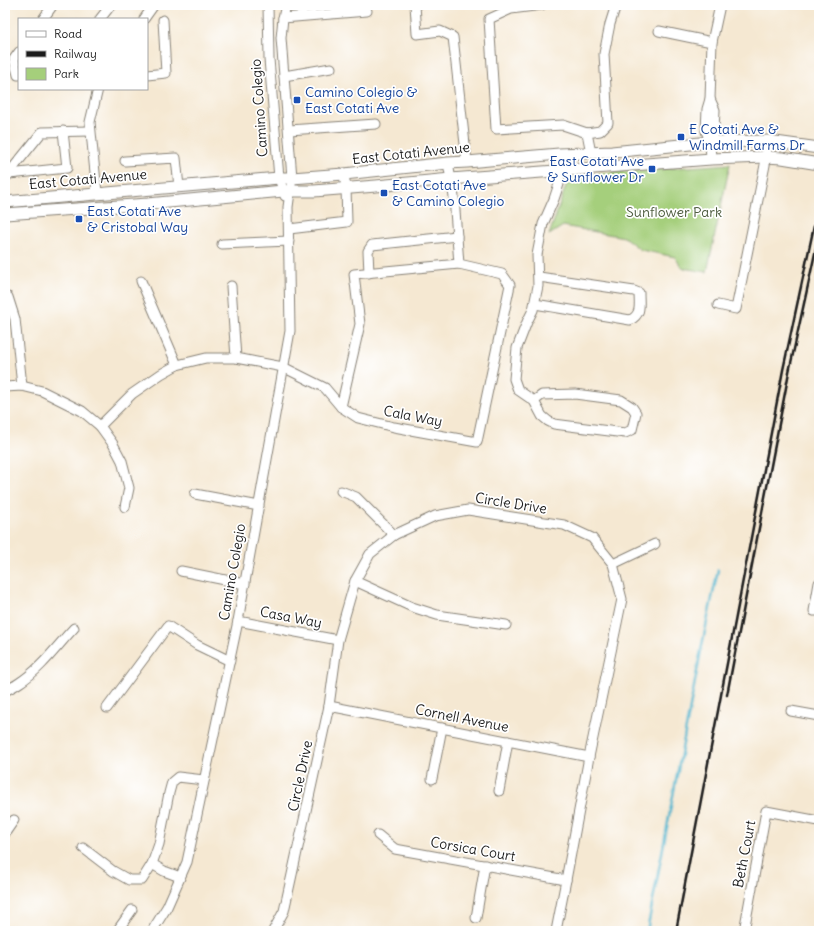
<svg xmlns="http://www.w3.org/2000/svg" width="824" height="936" viewBox="0 0 824 936" font-family="Delius,sans-serif">
  <rect width="100%" height="100%" fill="#fff"/>
  <filter id="ink" filterUnits="userSpaceOnUse"><feTurbulence type="fractalNoise" baseFrequency=".025" numOctaves="2"/><feDisplacementMap in="SourceGraphic" scale="8" xChannelSelector="R" yChannelSelector="G"/><feConvolveMatrix kernelMatrix="1 2 1 2 8 2 1 2 1" color-interpolation-filters="sRGB"/></filter>
  <filter id="wash" filterUnits="userSpaceOnUse"><feTurbulence type="fractalNoise" baseFrequency=".012" numOctaves="4" result="noise"/><feDisplacementMap in="SourceGraphic" scale="16" xChannelSelector="R" yChannelSelector="G"/><feGaussianBlur stdDeviation="0.9" result="paint"/><feColorMatrix in="noise" values="0 0 0 0 0 0 0 0 0 0 0 0 0 0 0 0 0 1.4 0 .05"/><feComposite in="paint" operator="in"/></filter>
  <g filter="url(#wash)">
    <rect width="100%" height="100%" fill="#f5e8d2"/>
    <!-- green -->
    <polygon fill="#a5cf7b" stroke="#60764c" points="730,164 707,272 682,268 675,257 641,250 624,237 563,226 549,235 568,180 574,175"/>
    <g fill="none" stroke-linecap="round" stroke-linejoin="round">
      <!-- stream -->
      <polyline stroke="#4db3cc" stroke-width="2.5" points="647,931 702,645 718,570"/>
    </g>
  </g>
  <g filter="url(#ink)">
    <g fill="none" stroke-linecap="round" stroke-linejoin="round">
      <!-- minor casing -->
      <g stroke="#888277" stroke-width="11">
        <g id="minor">
          <polyline points="268,5 269,59 279,178 285,196"/>
          <polyline points="415,5 417,34 440,31 453,37 467,162"/>
          <polyline points="542,5 511,9 489,19 496,129 563,125 587,133 591,153"/>
          <polyline points="283,18 367,11"/>
          <polyline points="43,19 53,5"/>
          <polyline points="100,19 111,5"/>
          <polyline points="144,19 154,5"/>
          <polyline points="659,31 712,42"/>
          <polyline points="19,52 14,59 18,75 19,75"/>
          <polyline points="147,75 166,73 163,20"/>
          <polyline points="284,76 331,68"/>
          <polyline points="710,99 715,110 714,130 710,142 711,159"/>
          <polyline points="289,130 376,124"/>
          <polyline points="587,133 600,131 608,123 604,54 610,24 615,8 611,5"/>
          <polyline points="710,142 706,131 707,109 710,99 712,42 720,5"/>
          <polyline points="125,161 176,158 179,187"/>
          <polyline points="9,174 67,168 63,131"/>
          <polyline points="5,178 42,132 90,131"/>
          <polyline points="97,193 90,122 98,89"/>
          <polyline points="289,229 347,222 346,188 344,174"/>
          <polyline points="222,244 289,241"/>
          <polyline points="369,273 368,251 372,245 457,236"/>
          <polyline points="141,281 177,365"/>
          <polyline points="231,286 236,358"/>
          <polyline points="8,297 15,319 22,386"/>
          <path d="M535 304 630 320C642 314 639 305 639 293L634 291 539 277"/>
          <polyline points="718,305 736,309 765,165 768,141"/>
          <polyline points="5,387 22,386 42,391 82,411 100,426 113,444 122,461 129,488 125,507"/>
          <polyline points="534,401 542,395 575,394 621,400 632,407 636,413 632,430 625,433 554,424 548,421 542,416 534,401 518,390 514,379 517,348 527,322 533,310 538,286 537,255 543,224 554,199 559,184 560,170 559,154"/>
          <polyline points="341,407 360,324 354,274 459,264"/>
          <polyline points="100,426 132,394 161,374 177,365 206,358 236,358 283,367 325,388 341,407 358,418 394,427 477,442 510,285 502,274 459,264 454,197 448,163"/>
          <polyline points="341,491 356,497 394,535"/>
          <polyline points="195,494 259,506"/>
          <polyline points="613,564 655,544"/>
          <polyline points="181,571 245,584"/>
          <polyline points="355,581 412,607 437,615 506,625"/>
          <polyline points="819,583 814,611 819,611"/>
          <polyline points="238,621 338,640"/>
          <path d="M5 691C10 688 15 686 19 683 41 669 57 646 74 628"/>
          <polyline points="329,706 589,757"/>
          <polyline points="107,708 168,626 197,645 230,661"/>
          <polyline points="791,711 819,716"/>
          <polyline points="432,779 442,728"/>
          <polyline points="499,791 508,741"/>
          <polyline points="5,833 14,820"/>
          <polyline points="378,835 395,849 566,880"/>
          <polyline points="83,848 113,871 129,880 142,880 152,864 159,844 169,793 172,782 178,777 204,780"/>
          <polyline points="152,864 164,871 180,877"/>
          <polyline points="476,918 485,865"/>
          <polyline points="117,931 132,910"/>
          <polyline points="152,931 167,907 187,862 238,621 290,331 288,207 292,178 281,38 283,18 286,5"/>
          <polyline points="273,931 284,911 329,706 338,640 355,581 370,554 394,535 435,516 468,510 564,525 592,538 613,564 622,599 589,757 566,880 556,931"/>
          <polyline points="744,931 766,811 819,821"/>
        </g>
      </g>
      <!-- major casing -->
      <g stroke="#888277" stroke-width="13">
        <g id="major">
          <polyline points="5,202 279,178 292,178 344,174 448,163 467,162 559,154 612,152 710,142 768,141 819,148"/>
          <polyline points="5,214 148,204 283,191 314,191 376,186 451,179 711,159 766,157 782,158 819,164"/>
        </g>
      </g>
      <!-- minor -->
      <use href="#minor" stroke="#fff" stroke-width="9"/>
      <!-- major -->
      <use href="#major" stroke="#fff" stroke-width="11"/>
      <!-- rail -->
      <g stroke="#1c1c1c" stroke-width="2.5">
        <polyline points="727,695 789,372 819,235"/>
        <polyline points="676,931 783,370 819,203"/>
      </g>
    </g>
  </g>
  <!-- markers -->
  <g fill="#1a4fb4" stroke="#fff" stroke-width="1.5">
    <rect x="293" y="96" width="8" height="8" rx="2"/>
    <rect x="677" y="133" width="8" height="8" rx="2"/>
    <rect x="648" y="165" width="8" height="8" rx="2"/>
    <rect x="380" y="189" width="8" height="8" rx="2"/>
    <rect x="75" y="215" width="8" height="8" rx="2"/>
  </g>
  <g text-anchor="middle" dominant-baseline="central" stroke-width="3.5" stroke-linejoin="round" paint-order="stroke">
    <!-- transit labels -->
    <g font-size="14" fill="#164399" stroke="#fff" text-anchor="start">
      <text x="305" y="92">Camino Colegio &amp;<tspan x="305" dy="16">East Cotati Ave</tspan></text>
      <text x="689" y="129">E Cotati Ave &amp;<tspan x="689" dy="16">Windmill Farms Dr</tspan></text>
      <text x="644" y="161" text-anchor="end">East Cotati Ave<tspan x="644" dy="16">&amp; Sunflower Dr</tspan></text>
      <text x="392" y="185">East Cotati Ave<tspan x="392" dy="16">&amp; Camino Colegio</tspan></text>
      <text x="87" y="211">East Cotati Ave<tspan x="87" dy="16">&amp; Cristobal Way</tspan></text>
    </g>
    <!-- street labels -->
    <g font-size="14" fill="#1c1c1c" stroke="#fff">
      <text transform="translate(259 108) rotate(-94)">Camino Colegio</text>
      <text transform="translate(411 153) rotate(-6)">East Cotati Avenue</text>
      <text transform="translate(88 179) rotate(-5)">East Cotati Avenue</text>
      <text transform="translate(413 416) rotate(11)">Cala Way</text>
      <text transform="translate(511 503) rotate(9)">Circle Drive</text>
      <text transform="translate(232 572) rotate(-80)">Camino Colegio</text>
      <text transform="translate(291 617) rotate(11)">Casa Way</text>
      <text transform="translate(462 718) rotate(11)">Cornell Avenue</text>
      <text transform="translate(300 776) rotate(-78)">Circle Drive</text>
      <text transform="translate(473 849) rotate(10)">Corsica Court</text>
      <text transform="translate(744 854) rotate(-79)">Beth Court</text>
    </g>
    <!-- park labels -->
    <g font-size="14" fill="#4c5b3d" stroke="#fff">
      <text x="674" y="212">Sunflower Park</text>
    </g>
  </g>
  <!-- margin -->
  <rect width="824" height="936" fill="none" stroke="#fff" stroke-width="20"/>
  <!-- legend -->
  <rect x="18" y="18" width="130" height="72" fill="#ffffff" stroke="#a4a4a4"/>
  <rect x="26" y="31" width="20" height="6" fill="#ffffff" stroke="#a4a4a4"/>
  <text x="54" y="38" font-size="12" fill="#1c1c1c">Road</text>
  <rect x="26" y="51" width="20" height="6" fill="#1c1c1c" stroke="#a4a4a4"/>
  <text x="54" y="58" font-size="12" fill="#1c1c1c">Railway</text>
  <rect x="26" y="68" width="20" height="12" fill="#a5cf7b" stroke="#a4a4a4"/>
  <text x="54" y="78" font-size="12" fill="#1c1c1c">Park</text>
</svg>
